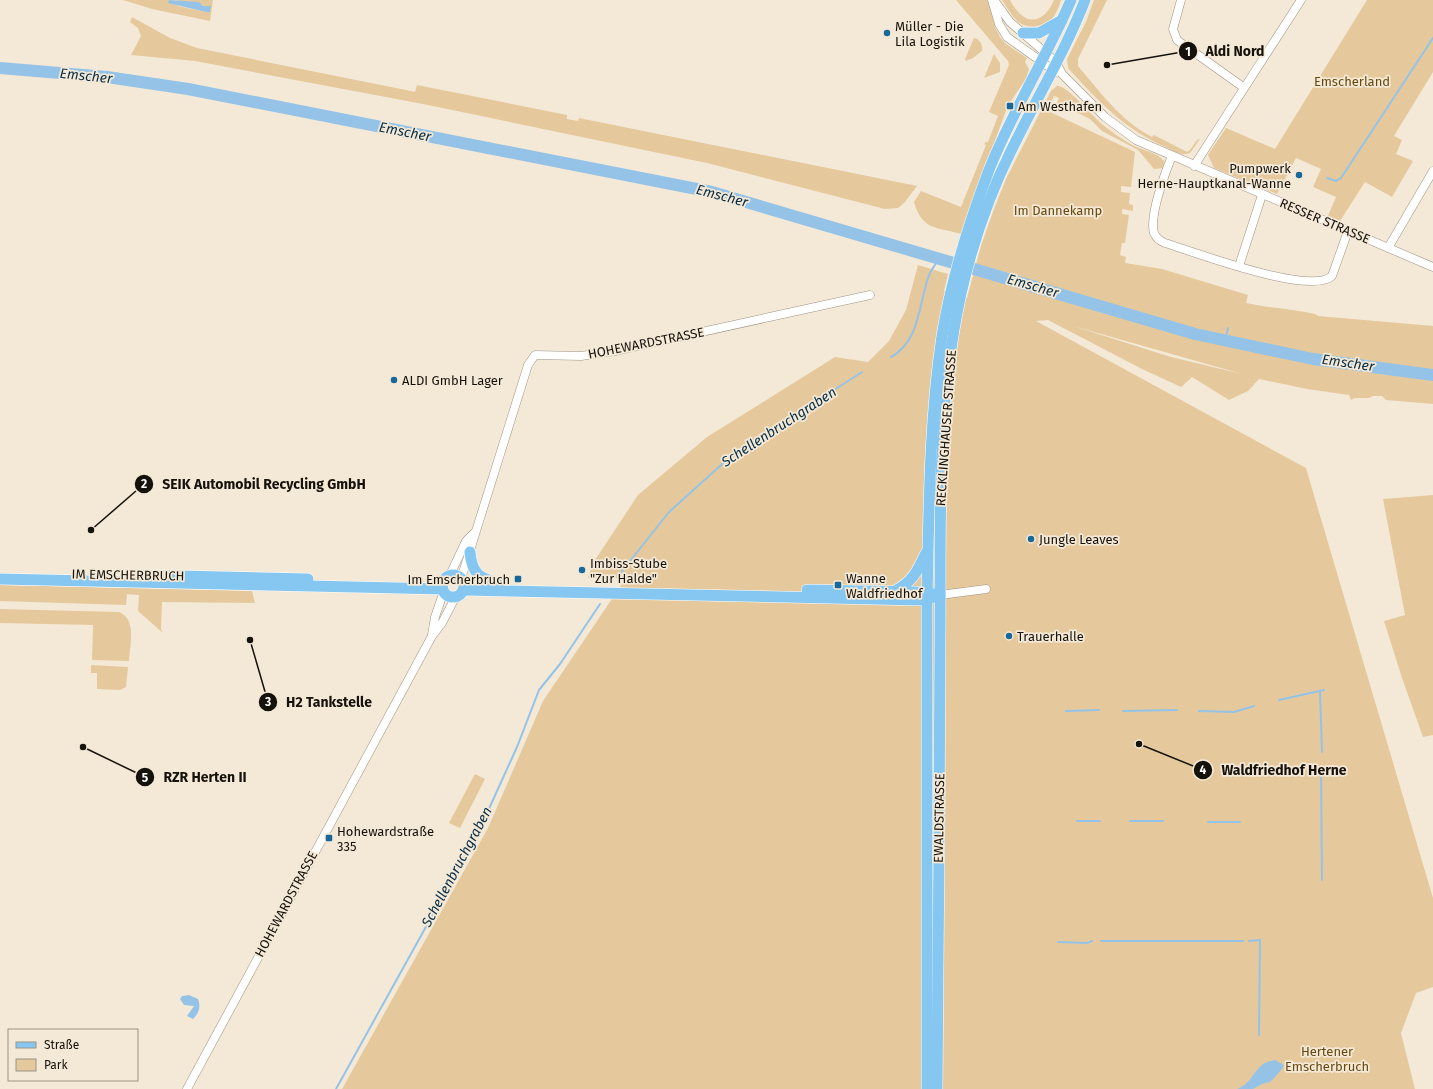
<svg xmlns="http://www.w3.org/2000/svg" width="1433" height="1089" viewBox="0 0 1433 1089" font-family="'Fira Sans',sans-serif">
  <rect width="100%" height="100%" fill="#f4e9d7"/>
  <!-- green -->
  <g fill="#e5c99c" fill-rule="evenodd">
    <polygon points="123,0 169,0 178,6 206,12 202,5 174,0 213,0 210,21 152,9"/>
    <path d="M956 0H988L995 27 1000 37 1006 44 1027 58 1025 62 1029 69 1026 79 1008 105 961 234C936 227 922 230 914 202L921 191 961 207 986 145 984 144 986 142H988L998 116 989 112 1009 65 1008 61Z"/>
    <path d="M1002 0H1010C1023 25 1042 27 1054 0H1061C1059 6 1056 15 1051 20 1042 28 1026 29 1017 21 1011 15 1007 7 1002 0Z"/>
    <path d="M1094 0H1107L1078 59V66C1100 92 1121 121 1152 137L1154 135 1187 152 1190 150 1197 140 1200 139 1190 153C1182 156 1175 152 1168 148 1125 130 1099 102 1068 68L1067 59 1086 22Z"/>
    <polygon points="1367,0 1433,0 1433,72 1394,136 1402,140 1396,154 1413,161 1392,197 1365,182 1340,221 1328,216 1336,197 1313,187 1321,169 1296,158 1277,194 1214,168 1208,155 1226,128 1275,149"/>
    <polygon points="132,17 170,38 197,48 406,90 415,92 417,85 567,115 567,119 578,121 579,118 917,186 905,202 898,208 885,209 707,163 423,104 195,61 131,55 141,36 138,28 130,22"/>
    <path d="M974 38C980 39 983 45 982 51L973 58 966 61 965 59Z"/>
    <polygon points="994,54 1000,63 1000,72 984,78"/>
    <path d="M1057 86C1067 85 1093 117 1103 125 1113 133 1123 140 1134 146 1143 150 1158 153 1164 161L1163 168 1154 169 1138 150 1102 131 1090 119 1057 103 1059 98 1054 96 1048 111 1135 152 1131 187 1121 186V192L1130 193 1129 204 1133 205V211L1122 209V214L1129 215 1125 243H1122L1120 255 1126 257 1125 263 1162 269 1248 295 1246 303C1269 308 1292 309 1315 314L1318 316 1433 326V404L1386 400 1382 396H1373L1369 398H1355L1351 400 1349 395 1307 389 1259 379 1248 391 1229 400 1192 377 1181 387 1142 369 1048 320 1036 321 1306 468 1433 898V987L1416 993 1401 1033 1415 1089H342L488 828 543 701 626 578H588L593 563 638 495 707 437 835 357 868 362 889 341 906 310 918 265 948 274 944 291 967 298 981 246 994 209 1006 179 1051 91ZM1073 326 1242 374 1171 357Z"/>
    <polygon points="1433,495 1433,735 1423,737 1402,678 1384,621 1405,615 1383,499"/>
    <polygon points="0,585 252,591 255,603 162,602 161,629 163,633 138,611 139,595 127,594 126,605 0,601"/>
    <path d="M0 609 119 612C137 619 130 645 129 661L92 660 93 625 0 623Z"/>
    <polygon points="91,665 128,667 126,687 120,690 97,689 97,673 91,673"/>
    <polygon points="475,774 485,779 460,828 449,823"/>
  </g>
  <!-- water -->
  <g fill="#94c3e7">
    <polygon points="169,0 199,2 203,6 211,6 210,12 206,12 168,3"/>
    <path d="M189 995 198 999C201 1007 199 1013 193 1019L187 1016 194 1006 184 1005 180 999 182 996Z"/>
    <path d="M1275 1060 1284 1065C1283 1069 1273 1079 1270 1082L1262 1084 1253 1089H1237C1251 1084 1252 1073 1263 1064 1266 1062 1272 1061 1275 1060Z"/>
  </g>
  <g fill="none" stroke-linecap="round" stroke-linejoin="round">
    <!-- stream -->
    <g stroke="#94c3e7" stroke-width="2">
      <polyline points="1327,178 1336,181 1341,178 1433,38"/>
      <polyline points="1225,341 1228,328"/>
      <path d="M891 357C919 342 919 305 928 278 930 271 935 265 939 259"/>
      <polyline points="619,575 669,512 730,457 862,372"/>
      <polyline points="1320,691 1322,752"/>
      <polyline points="1279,700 1324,690"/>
      <polyline points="1066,711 1099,710"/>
      <polyline points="1123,711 1177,710"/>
      <polyline points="1199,711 1234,712 1254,706"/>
      <polyline points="1321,771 1322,880"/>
      <polyline points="1077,821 1100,821"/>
      <polyline points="1130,821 1163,821"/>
      <polyline points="1208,822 1240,822"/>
      <polyline points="1101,941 1243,941"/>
      <polyline points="1249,941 1260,940 1259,1035"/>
      <polyline points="1058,942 1087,943 1092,941"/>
      <polyline points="336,1089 478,833 517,747 539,690 560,664 600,604"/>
    </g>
    <!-- river -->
    <polyline stroke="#94c3e7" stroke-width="12" points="0,68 107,77 188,89 712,192 1195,334 1313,359 1433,375"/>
    <!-- minor casing -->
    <g stroke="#9e9382" stroke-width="9">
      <g id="minor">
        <polyline points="992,0 999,24 1007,37 1056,72"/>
        <polyline points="994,0 1010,22 1056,62 1062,74 1105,117 1136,140 1433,267"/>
        <polyline points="1181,0 1173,29 1177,40 1243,87"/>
        <path d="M1172 156C1165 173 1149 216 1154 233 1156 238 1160 241 1165 243 1194 252 1311 296 1332 276L1348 231"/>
        <polyline points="1194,166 1301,0"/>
        <polyline points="1388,248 1433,171"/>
        <polyline points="1239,266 1262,195"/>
        <polyline points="450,575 466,541 474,533"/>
        <polyline points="461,579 528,365 535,355 581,356 615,351 870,295"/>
        <polyline points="940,595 986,589"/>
        <polyline points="432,635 435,617 444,591"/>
        <polyline points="187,1089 432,636 442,623 456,596"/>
      </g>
    </g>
    <!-- major casing -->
    <g stroke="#fff" stroke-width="12">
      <g id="major">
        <polyline points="1023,33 1039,33 1062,20"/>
        <path d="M470 552C472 575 480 578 500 584"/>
        <polyline points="135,575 308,579"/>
        <circle cx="453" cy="586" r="11"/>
        <polyline points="0,579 443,589"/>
        <polyline points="463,590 918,600 934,597"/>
        <polyline points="807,590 917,592 934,594"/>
        <path d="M895 591C913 581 917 572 926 553"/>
        <path d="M927 1089V600C929 512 929 423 942 336 951 280 969 223 989 170 1012 112 1046 58 1071 0"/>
        <path d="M937 1089C939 939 939 790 940 640 941 520 935 395 965 277 976 234 991 191 1011 151 1035 101 1065 52 1085 0"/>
      </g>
    </g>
    <!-- minor -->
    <use href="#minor" stroke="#fff" stroke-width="8"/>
    <!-- major -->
    <use href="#major" stroke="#86c7f2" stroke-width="11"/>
  </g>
  <!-- markers -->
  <g fill="#18699a" stroke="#f4e9d7" stroke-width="1.5">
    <circle cx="887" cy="33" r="4"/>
    <rect x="1006" y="102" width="8" height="8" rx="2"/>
    <circle cx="1299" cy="175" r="4"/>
    <circle cx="394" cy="380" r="4"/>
    <circle cx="1031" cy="539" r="4"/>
    <circle cx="582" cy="570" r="4"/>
    <rect x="514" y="575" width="8" height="8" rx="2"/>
    <rect x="834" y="581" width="8" height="8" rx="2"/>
    <circle cx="1009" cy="636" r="4"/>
    <rect x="325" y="834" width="8" height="8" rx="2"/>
  </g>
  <g text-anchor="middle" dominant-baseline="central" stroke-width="3.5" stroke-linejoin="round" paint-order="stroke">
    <!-- poi labels -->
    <g font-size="13" fill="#15110b" stroke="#f4e9d7" text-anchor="start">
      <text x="895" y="26">Müller - Die<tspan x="895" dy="15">Lila Logistik</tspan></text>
      <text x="1018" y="106">Am Westhafen</text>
      <text x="1291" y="168" text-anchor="end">Pumpwerk<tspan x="1291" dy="15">Herne-Hauptkanal-Wanne</tspan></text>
      <text x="402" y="380">ALDI GmbH Lager</text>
      <text x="1039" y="539">Jungle Leaves</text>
      <text x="590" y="563">Imbiss-Stube<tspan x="590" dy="15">"Zur Halde"</tspan></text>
      <text x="846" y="578">Wanne<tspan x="846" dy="15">Waldfriedhof</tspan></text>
      <text x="510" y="579" text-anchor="end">Im Emscherbruch</text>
      <text x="1017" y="636">Trauerhalle</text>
      <text x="337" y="831">Hohewardstraße<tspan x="337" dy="15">335</tspan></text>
    </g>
    <!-- park labels -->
    <g font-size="13" fill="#66490f" stroke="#f4e9d7">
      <text x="1352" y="81">Emscherland</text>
      <text x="1058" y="210">Im Dannekamp</text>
      <text x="1327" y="1051">Hertener<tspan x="1327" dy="15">Emscherbruch</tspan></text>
    </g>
    <!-- street labels -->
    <g font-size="13" fill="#15110b" stroke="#f4e9d7">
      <text transform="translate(1325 221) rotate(23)">RESSER STRASSE</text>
      <text transform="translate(646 343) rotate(-11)">HOHEWARDSTRASSE</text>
      <text transform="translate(946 428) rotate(-86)">RECKLINGHAUSER STRASSE</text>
      <text transform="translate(128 575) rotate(1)">IM EMSCHERBRUCH</text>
      <text transform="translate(939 818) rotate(-89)">EWALDSTRASSE</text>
      <text transform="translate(286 904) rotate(-62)">HOHEWARDSTRASSE</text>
    </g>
    <!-- water labels -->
    <g font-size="14" font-style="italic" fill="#082e46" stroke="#f4e9d7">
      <text transform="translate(86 76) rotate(6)">Emscher</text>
      <text transform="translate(405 132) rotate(11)">Emscher</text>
      <text transform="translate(722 196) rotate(15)">Emscher</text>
      <text transform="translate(1033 286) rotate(16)">Emscher</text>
      <text transform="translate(1348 363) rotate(8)">Emscher</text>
      <text transform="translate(779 427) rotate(-33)">Schellenbruchgraben</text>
      <text transform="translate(457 867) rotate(-62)">Schellenbruchgraben</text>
    </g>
  </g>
  <!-- callouts -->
  <path fill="none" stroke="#15110b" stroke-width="1.5" d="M1107 65L1188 51M91 530L144 484M250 640L268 702M1139 744L1203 770M83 747L145 777"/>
  <g fill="#15110b" stroke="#f4e9d7" stroke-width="1.5">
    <circle cx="1107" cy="65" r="4"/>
    <circle cx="91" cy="530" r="4"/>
    <circle cx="250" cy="640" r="4"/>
    <circle cx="1139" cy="744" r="4"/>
    <circle cx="83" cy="747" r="4"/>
    <circle cx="1188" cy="51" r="10"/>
    <circle cx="144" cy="484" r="10"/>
    <circle cx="268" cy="702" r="10"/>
    <circle cx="1203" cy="770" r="10"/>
    <circle cx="145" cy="777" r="10"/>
  </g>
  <g font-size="12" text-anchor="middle" font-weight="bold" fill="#fff">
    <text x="1188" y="56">1</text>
    <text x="144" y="488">2</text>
    <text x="268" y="706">3</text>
    <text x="1203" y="774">4</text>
    <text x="145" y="782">5</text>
  </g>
  <g font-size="14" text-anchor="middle" font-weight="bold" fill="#15110b" stroke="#f4e9d7" stroke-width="3.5" stroke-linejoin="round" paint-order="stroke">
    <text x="1235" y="56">Aldi Nord</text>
    <text x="264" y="489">SEIK Automobil Recycling GmbH</text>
    <text x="329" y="707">H2 Tankstelle</text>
    <text x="1284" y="775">Waldfriedhof Herne</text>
    <text x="205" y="782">RZR Herten II</text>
  </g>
  <!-- legend -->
  <rect x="8" y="1029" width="130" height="52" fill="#f4e9d7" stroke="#9b9385"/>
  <rect x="16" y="1042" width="20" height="6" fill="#86c7f2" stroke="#9b9385"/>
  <text x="44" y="1049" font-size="12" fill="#15110b">Straße</text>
  <rect x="16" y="1059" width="20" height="12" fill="#e5c99c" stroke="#9b9385"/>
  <text x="44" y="1069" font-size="12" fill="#15110b">Park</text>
</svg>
